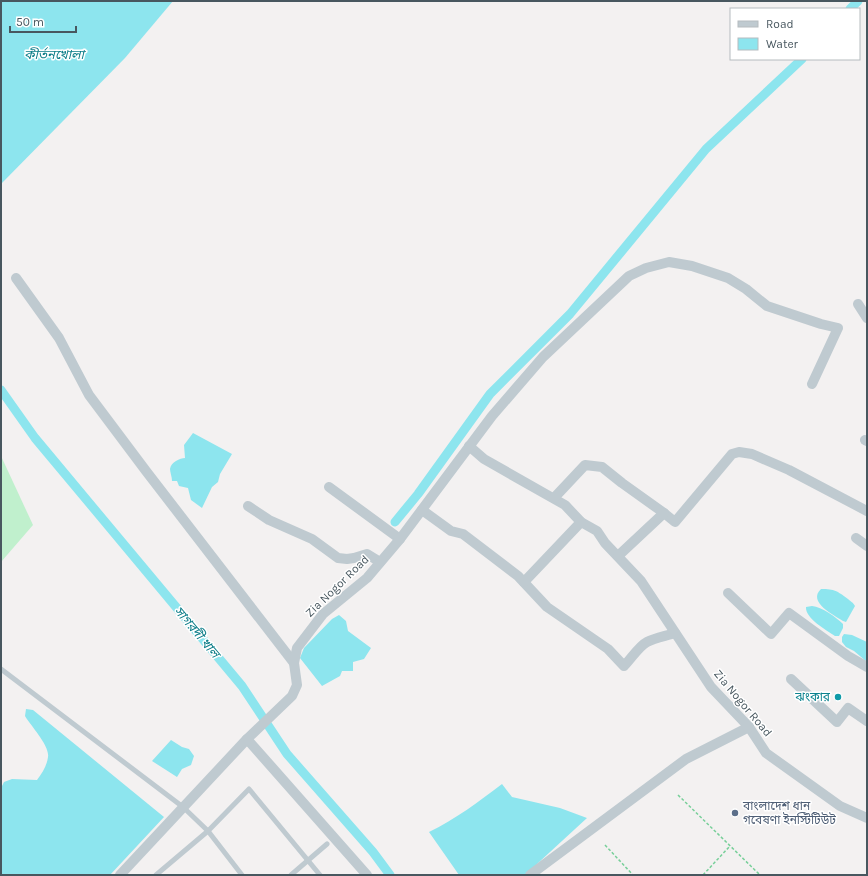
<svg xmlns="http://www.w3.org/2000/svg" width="868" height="876" viewBox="0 0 868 876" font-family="Karla,'Noto Sans Bengali',sans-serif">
  <rect width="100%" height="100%" fill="#f3f1f1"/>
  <!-- green -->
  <polygon fill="#c0f0cd" points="1,456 33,525 1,562"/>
  <!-- water -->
  <g fill="#8de5ee">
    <polygon points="1,1 173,1 125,58 1,184"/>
    <path d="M193 433 232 454 220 474 218 482 212 487 202 508 191 500 188 488 179 486 177 481H172C172 477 170 472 170 469 171 462 180 458 185 458L184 445Z"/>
    <path d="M821 589C835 589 837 591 848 599 851 602 853 602 855 606L846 622 843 621C834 615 807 602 821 589Z"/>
    <path d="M812 606C822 607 836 617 843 624V628L839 636H835C826 630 805 618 806 607Z"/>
    <polygon points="339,615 346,621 348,631 371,648 364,659 353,662 353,671 342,671 340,676 322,686 300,658 304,648 332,619"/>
    <polygon points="844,634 852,635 867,642 867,662 854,651 846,647 842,642 842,637"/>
    <path d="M26 709 33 710 164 817 110 875H1V788L4 782 12 779 37 780C42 773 47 766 48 757 50 746 31 726 25 716Z"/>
    <polygon points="171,740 182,747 189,749 194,756 191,765 182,769 177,777 152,761"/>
    <path d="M502 784 512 797 560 808 587 818 525 875H459L429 832C456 819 478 802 502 784Z"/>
  </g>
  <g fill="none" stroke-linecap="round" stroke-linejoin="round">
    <!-- canal -->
    <g stroke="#8de5ee" stroke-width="9">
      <polyline points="850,9 858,1"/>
      <polyline points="1,390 35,438 242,686 287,754 373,852 390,875"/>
      <polyline points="395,522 418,494 490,394 570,314 706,149 802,59"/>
    </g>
    <!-- path -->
    <g stroke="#77cf99" stroke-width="1.5" stroke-dasharray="3 2" stroke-linecap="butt">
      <polyline points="678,795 760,875"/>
      <polyline points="605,845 633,875"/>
      <polyline points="703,875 730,846"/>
    </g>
    <!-- service -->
    <g stroke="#bfcad0" stroke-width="5">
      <polyline points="1,669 183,807 208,831 242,875"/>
      <polyline points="156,875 208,831 249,789 320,875"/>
      <polyline points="291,875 327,844"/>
    </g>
    <!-- minor -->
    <g stroke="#bfcad0" stroke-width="10">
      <polyline points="16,278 59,338 89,395 146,471 294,663"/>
      <polyline points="858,304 867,318"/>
      <polyline points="865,440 867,441"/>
      <polyline points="469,446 484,459 565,505 581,522 597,531 605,543 641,581 711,687 749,727 766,753 840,806 867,818"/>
      <polyline points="329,487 400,539"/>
      <polyline points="554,498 585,465 602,467 622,483 664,513 675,522 732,454 739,452 752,454 789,470 867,511"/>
      <polyline points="248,506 269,520 312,539 338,558 347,559 354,558 367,554 380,562"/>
      <path d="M422 510 451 531 463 534 518 576 547 607 608 649 624 666C631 659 639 646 647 642 655 638 666 636 675 633"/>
      <polyline points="856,538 867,546"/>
      <polyline points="618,556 664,513"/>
      <polyline points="524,582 581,522"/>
      <polyline points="728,593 771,634 789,613 848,656 867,667"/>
      <polyline points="791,679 837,722 848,708 867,721"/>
      <polyline points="247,739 367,875"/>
      <polyline points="120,875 247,739 292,696 297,685 294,663 297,648 323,614 367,578 400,539 492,416 543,357 629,276 646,268 669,262 692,266 728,278 746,289 767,306 821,324 838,328 812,384"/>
      <polyline points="530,875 686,759 749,727"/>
    </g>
  </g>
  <!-- markers -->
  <circle fill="#0f9aa8" stroke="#fff" stroke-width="1.5" cx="838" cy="697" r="4"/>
  <circle fill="#5c6f8a" stroke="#fff" stroke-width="1.5" cx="735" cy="813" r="4"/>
  <g text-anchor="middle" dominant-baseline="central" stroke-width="3" stroke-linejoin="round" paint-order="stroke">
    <!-- street labels -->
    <g font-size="12" fill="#48575f" stroke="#fff">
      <text transform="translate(337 586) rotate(-44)">Zia Nogor Road</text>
      <text transform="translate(743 703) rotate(50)">Zia Nogor Road</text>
    </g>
    <!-- culture labels -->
    <g font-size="12" fill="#0d838f" stroke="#fff" text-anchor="end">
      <text x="830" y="697">ঝংকার</text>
    </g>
    <!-- service labels -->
    <g font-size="12" fill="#4e5e75" stroke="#fff" text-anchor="start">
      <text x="743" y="806">বাংলাদেশ ধান<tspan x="743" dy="14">গবেষণা ইনস্টিটিউট</tspan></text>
    </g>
    <!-- water labels -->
    <g font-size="13" font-style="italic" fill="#0c7d88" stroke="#fff">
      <text x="54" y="54">কীর্তনখোলা</text>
      <text transform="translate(197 632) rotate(50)">সাগরদী খাল</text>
    </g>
  </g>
  <!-- border -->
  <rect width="868" height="876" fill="none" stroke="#48575f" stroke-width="4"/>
  <!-- legend -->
  <rect x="730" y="8" width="130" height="52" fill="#ffffff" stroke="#b6bcbf"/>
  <rect x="738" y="21" width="20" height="6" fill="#bfcad0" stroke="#b6bcbf"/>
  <text x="766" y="28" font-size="12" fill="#48575f">Road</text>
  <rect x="738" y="38" width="20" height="12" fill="#8de5ee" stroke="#b6bcbf"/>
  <text x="766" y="48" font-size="12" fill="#48575f">Water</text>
  <!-- scale -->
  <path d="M10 26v6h66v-6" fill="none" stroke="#48575f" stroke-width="2"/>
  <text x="16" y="26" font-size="12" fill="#48575f" stroke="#ffffff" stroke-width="3" paint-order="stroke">50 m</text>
</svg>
